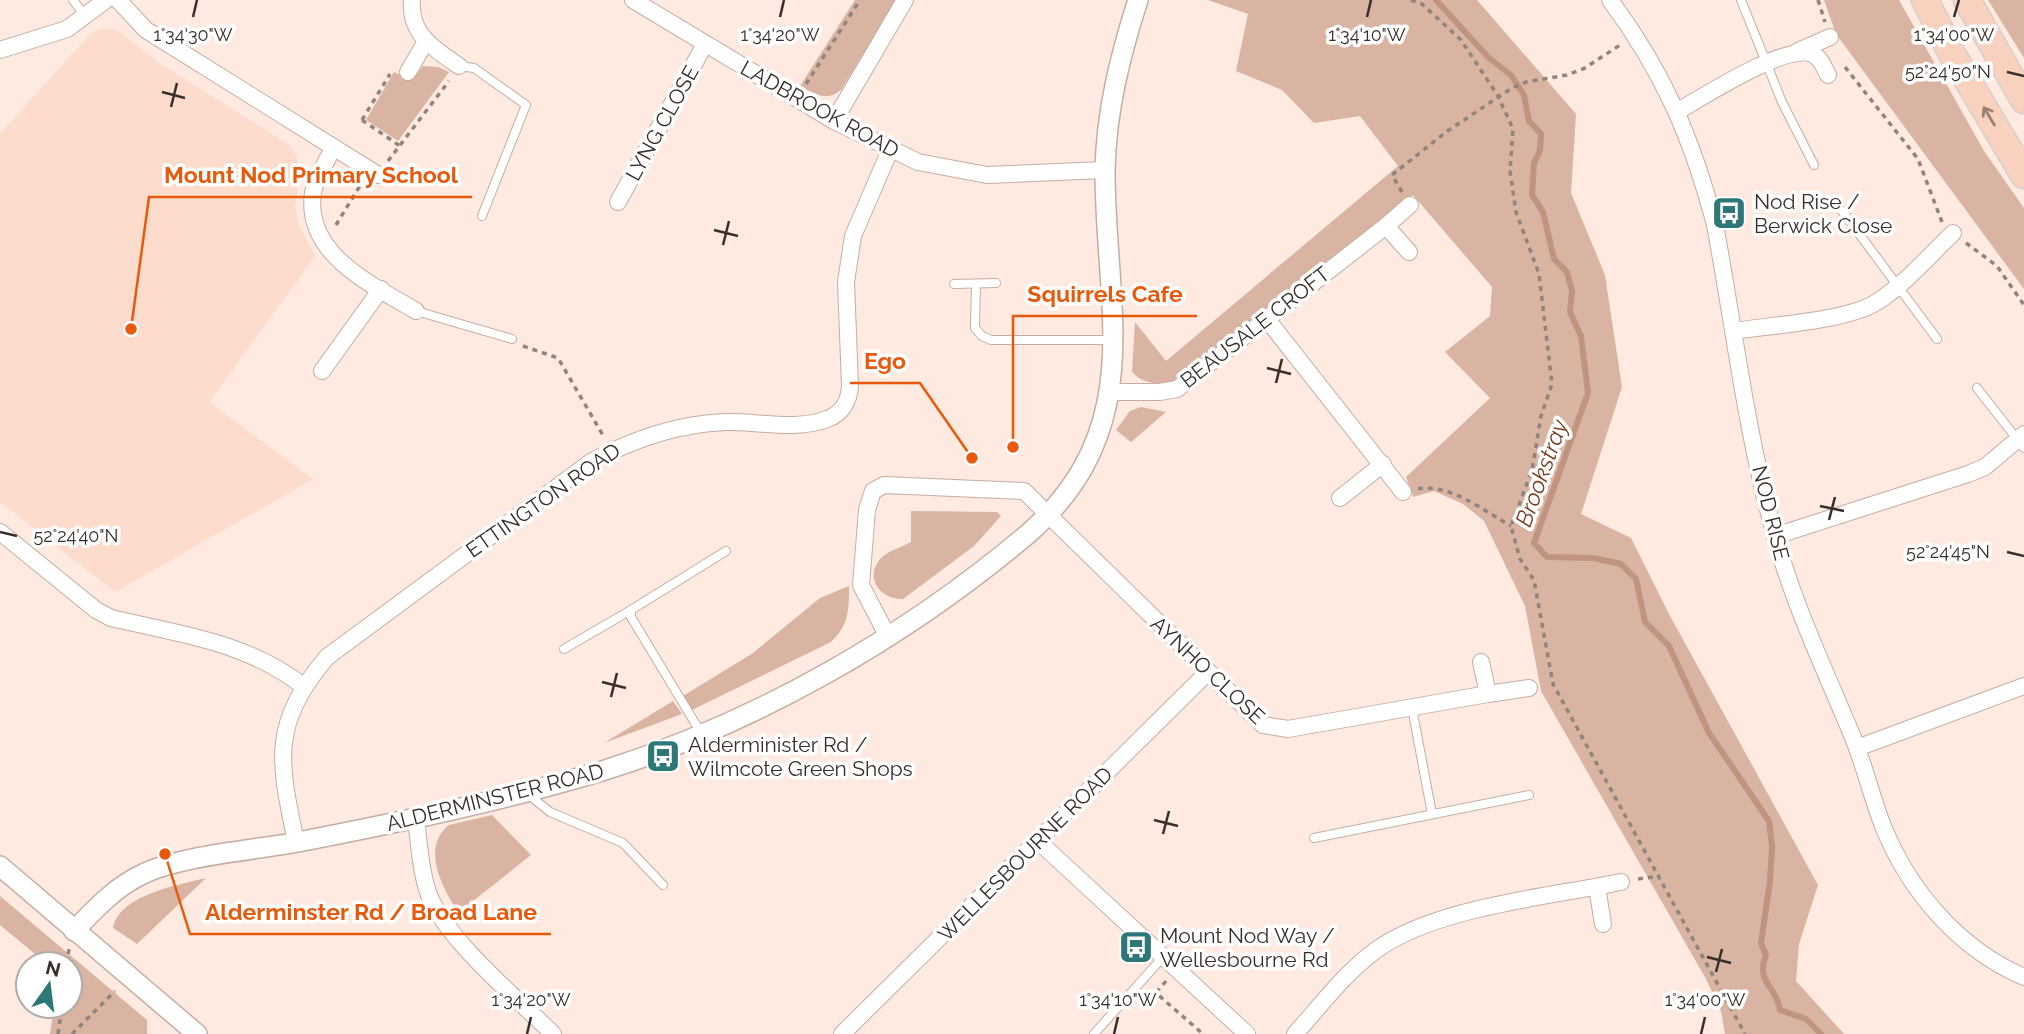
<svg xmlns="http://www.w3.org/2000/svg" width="2024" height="1034" viewBox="0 0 2024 1034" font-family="Raleway,sans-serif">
  <rect width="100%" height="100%" fill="#feeae1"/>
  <!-- built -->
  <polygon fill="#fddccd" points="103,28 117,30 156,61 290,145 297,158 299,177 295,208 299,225 315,256 209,402 313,479 115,592 0,502 0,134 91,33"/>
  <!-- green -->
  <g fill="#d9b4a3">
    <path d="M855 0H897L841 90C826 102 816 94 800 86Z"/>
    <path d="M1208 0H1477L1576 114 1571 193 1605 275 1622 387 1581 514 1631 538 1669 614 1818 885 1799 944 1796 981 1844 1034H1725L1721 1011 1706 979 1541 691 1525 606 1484 521 1463 504 1434 491 1413 497 1406 477 1490 398 1445 352 1490 316 1492 287 1413 195 1181 379C1164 384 1146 387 1132 372L1135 322 1166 361 1398 166 1360 116 1314 123 1282 90 1236 71 1248 14Z"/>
    <polygon points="1824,0 1899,0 1984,151 2024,208 2024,289 1836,34"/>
    <polygon points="1988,0 2024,0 2024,58"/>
    <polygon points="423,66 438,67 449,72 398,141 366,120 394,72 412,80"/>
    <polygon points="1141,407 1166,412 1131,442 1116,430 1130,411"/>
    <path d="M911 511 997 512 1001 516 974 546 903 599C881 600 863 578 881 558 888 551 902 547 911 542Z"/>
    <path d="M849 586C849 610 849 625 831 642L692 710 683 696 753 653 820 598Z"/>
    <polygon points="673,701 682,714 604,743"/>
    <path d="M492 815 531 855 458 913C443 888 420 848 449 825Z"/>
    <path d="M206 878 137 944 113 928C119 895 178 885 206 878Z"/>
    <polygon points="0,896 147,1020 147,1034 50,1034 54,1006 70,1006 70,964 47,964 0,925"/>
  </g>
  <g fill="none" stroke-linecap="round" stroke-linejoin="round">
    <!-- stream -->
    <path stroke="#c0947e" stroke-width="6" d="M1436 0 1489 58 1511 75 1524 95 1529 121 1541 134 1540 150 1534 163 1532 195 1543 212 1554 259 1567 272 1572 291 1570 312 1581 336 1588 393 1534 543 1547 557 1593 558 1621 564 1636 579 1645 622 1669 646 1709 733 1769 821 1772 846 1770 881 1761 943 1766 955C1755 983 1777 986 1780 1010L1806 1019 1821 1034"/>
    <!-- service casing -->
    <g stroke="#c5ada2" stroke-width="10">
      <g id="service">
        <polyline points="73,0 86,17"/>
        <polyline points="1741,0 1782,102 1814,165"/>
        <polyline points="459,66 474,68 526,105 482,216"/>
        <polyline points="1840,208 1937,339"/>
        <polyline points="954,284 996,283"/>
        <polyline points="976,284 975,328 982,336 991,340 1112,340"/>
        <polyline points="416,311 512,339"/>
        <polyline points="1977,388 2024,448"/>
        <polyline points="564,649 631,610"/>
        <polyline points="1412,708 1432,814"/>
        <polyline points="701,733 631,617 631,610 726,551"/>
        <polyline points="529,795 550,812 623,843 663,885"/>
        <polyline points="1314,838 1529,795"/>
        <polyline points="1094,1034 1163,957"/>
      </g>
    </g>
    <!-- minor casing -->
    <g stroke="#c5ada2" stroke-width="18">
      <g id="minor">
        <polyline points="118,0 146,30 378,175"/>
        <path d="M412 0C409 34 434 49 459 66"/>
        <polyline points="633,0 834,121 918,162 987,175 1105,170"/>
        <path d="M1610 0C1664 73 1692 138 1715 225 1734 327 1746 432 1774 532 1793 604 1826 672 1854 740 1865 768 1872 798 1883 826 1909 891 1959 949 2024 977"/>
        <polyline points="0,50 67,29 106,0"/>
        <polyline points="1798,51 1830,37"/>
        <polyline points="408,72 425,43"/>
        <path d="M1678 111C1703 97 1786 43 1812 54 1821 57 1824 68 1828 75"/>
        <polyline points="834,121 905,0"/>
        <path d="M333 148C327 161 315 179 313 193 304 255 373 285 416 311"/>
        <polyline points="618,202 705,44"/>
        <polyline points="1386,226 1410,205"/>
        <polyline points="1266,318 1403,492"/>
        <path d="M1734 331C1772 325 1847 321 1877 302 1905 284 1929 256 1953 233"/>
        <polyline points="322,371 381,289"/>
        <polyline points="1111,392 1160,392 1177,389 1386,226 1409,252"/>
        <polyline points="1340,498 1383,464"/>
        <path d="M0 532 96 610 111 618C179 634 247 642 303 686"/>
        <polyline points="1775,536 1968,474 1985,467 2024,434"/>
        <polyline points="888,637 861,585 867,510 873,491 884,485 1024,491 1263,725 1288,729 1488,694 1481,662"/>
        <polyline points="1488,694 1529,688"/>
        <polyline points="1857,748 2024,686"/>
        <path d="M416 819C419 842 420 867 427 889 440 935 518 999 553 1034"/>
        <polyline points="1038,841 1247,1034"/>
        <path d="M296 842C279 761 270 725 327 657L591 462C633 439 677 424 725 422 757 421 797 431 827 419 842 414 849 401 850 386L846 282 853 236 890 150"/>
        <polyline points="1597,887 1603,924"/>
        <polyline points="842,1034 1207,673"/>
        <path d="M1295 1034C1321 1005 1345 973 1376 950 1436 907 1548 897 1621 882"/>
      </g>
    </g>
    <!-- tertiary casing -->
    <g stroke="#c5ada2" stroke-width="22">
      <g id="tertiary">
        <polyline points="0,866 197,1034"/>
        <path d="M74 931C95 909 115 887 143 874 179 856 255 850 298 842 401 822 502 801 602 771 756 723 906 637 1029 533 1149 426 1105 310 1105 171 1106 112 1120 56 1138 0"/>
      </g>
    </g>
    <!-- trunk casing -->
    <g stroke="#d3d1d0" stroke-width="29">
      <g id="trunk">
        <polyline points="1925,0 1952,54 2024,175"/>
        <polyline points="1967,0 2024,100"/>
      </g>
    </g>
    <!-- path -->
    <g stroke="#91837d" stroke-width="3.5" stroke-dasharray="5 5" stroke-linecap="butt">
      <polyline points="1411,0 1422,4 1461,40 1498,96 1513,129 1510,171 1516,212 1539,274 1552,384 1541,416 1532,470 1511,526 1520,559 1534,580 1553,684 1745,1034"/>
      <polyline points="1818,0 1825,22"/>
      <polyline points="1845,67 1918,159 1942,222"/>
      <polyline points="806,84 860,0"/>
      <polyline points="362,120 390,74"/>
      <polyline points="362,120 400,146"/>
      <polyline points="388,161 449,81"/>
      <polyline points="1402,192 1392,175 1446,132 1512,88 1526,82 1567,75 1585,68 1620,45"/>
      <polyline points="336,225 361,184"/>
      <polyline points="1966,243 1997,266 2024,305"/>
      <polyline points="523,346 558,358 604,437"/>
      <path d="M1418 489C1450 483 1484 511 1511 526"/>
      <polyline points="1638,879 1660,876"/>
      <polyline points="67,964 69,949"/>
      <polyline points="1166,981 1156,993 1203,1034"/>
      <polyline points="58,1034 62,1006"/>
      <polyline points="72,1034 115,991"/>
    </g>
    <!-- service -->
    <use href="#service" stroke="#fff" stroke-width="8"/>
    <!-- minor -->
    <use href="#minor" stroke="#fff" stroke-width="16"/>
    <!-- tertiary -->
    <use href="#tertiary" stroke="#fff" stroke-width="19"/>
    <!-- trunk -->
    <use href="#trunk" stroke="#f8d2be" stroke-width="26"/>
  </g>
  <!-- one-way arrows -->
  <defs><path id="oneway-shaft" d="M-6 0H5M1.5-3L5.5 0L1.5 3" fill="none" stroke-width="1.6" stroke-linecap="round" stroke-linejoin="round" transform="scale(1.75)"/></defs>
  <use stroke="#988074" href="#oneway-shaft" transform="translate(1989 116) rotate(-121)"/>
  <!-- ticks -->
  <path fill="none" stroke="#382f2a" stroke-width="2.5" d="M193 17 197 0M780 17 784 0M1367 17 1371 0M1954 17 1959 0M2007 72 2024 76M162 92 185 98M171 107 177 83M714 230 738 236M723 245 729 221M1267 368 1291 374M1276 383 1282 359M1820 506 1844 511M1829 520 1835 497M0 532 17 536M2007 552 2024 556M602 682 626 688M611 697 617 673M1154 820 1178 826M1163 834 1169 811M1707 957 1731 963M1716 972 1722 949M527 1034 531 1017M1114 1034 1118 1017M1701 1034 1705 1017"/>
  <!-- icons -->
  <defs>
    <g id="bus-square" transform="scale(1.75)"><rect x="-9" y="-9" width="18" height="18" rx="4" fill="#2d7777" stroke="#fff"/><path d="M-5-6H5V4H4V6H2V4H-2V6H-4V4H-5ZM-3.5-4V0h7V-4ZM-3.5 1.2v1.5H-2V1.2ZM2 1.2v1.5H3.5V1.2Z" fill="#fff"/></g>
  </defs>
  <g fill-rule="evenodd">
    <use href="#bus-square" x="1729" y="213"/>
    <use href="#bus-square" x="663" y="756"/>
    <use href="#bus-square" x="1136" y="947"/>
  </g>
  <g text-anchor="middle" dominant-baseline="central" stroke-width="7" stroke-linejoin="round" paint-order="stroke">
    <!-- street labels -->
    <g font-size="21" fill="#382f2a" stroke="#fff">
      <text transform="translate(820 109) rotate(29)">LADBROOK ROAD</text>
      <text transform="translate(662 123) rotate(-61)">LYNG CLOSE</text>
      <text transform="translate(1255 327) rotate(-38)">BEAUSALE CROFT</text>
      <text transform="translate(543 500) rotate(-35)">ETTINGTON ROAD</text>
      <text transform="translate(1771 513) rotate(76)">NOD RISE</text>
      <text transform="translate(1208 670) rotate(43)">AYNHO CLOSE</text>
      <text transform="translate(495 797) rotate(-14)">ALDERMINSTER ROAD</text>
      <text transform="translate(1025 854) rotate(-45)">WELLESBOURNE ROAD</text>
    </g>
    <!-- poi labels -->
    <g font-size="21" fill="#382f2a" stroke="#fff" text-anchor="start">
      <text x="1754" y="201">Nod Rise /<tspan x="1754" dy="24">Berwick Close</tspan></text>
      <text x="688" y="744">Alderminister Rd /<tspan x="688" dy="24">Wilmcote Green Shops</tspan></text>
      <text x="1160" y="935">Mount Nod Way /<tspan x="1160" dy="24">Wellesbourne Rd</tspan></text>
    </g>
    <!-- water labels -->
    <g font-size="23" font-style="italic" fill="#793e20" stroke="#fff">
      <text transform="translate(1541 473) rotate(-70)">Brookstray</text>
    </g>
  </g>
  <g font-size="18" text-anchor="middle" fill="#382f2a" stroke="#fff" stroke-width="7" stroke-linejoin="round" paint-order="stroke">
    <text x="193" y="41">1°34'30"W</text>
    <text x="780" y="41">1°34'20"W</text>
    <text x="1367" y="41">1°34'10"W</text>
    <text x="1954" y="41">1°34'00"W</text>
    <text x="1948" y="78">52°24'50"N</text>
    <text x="76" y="542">52°24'40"N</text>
    <text x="1948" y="558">52°24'45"N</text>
    <text x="531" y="1006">1°34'20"W</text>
    <text x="1118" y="1006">1°34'10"W</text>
    <text x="1705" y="1006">1°34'00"W</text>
  </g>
  <!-- callouts -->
  <path fill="none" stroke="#e8590c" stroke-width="2.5" d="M131 329L149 197H472M1013 447L1013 316H1197M972 458L920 383H850M165 854L190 934H551"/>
  <g fill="#e8590c" stroke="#fff" stroke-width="2.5">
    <circle cx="131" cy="329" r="7"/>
    <circle cx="1013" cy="447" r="7"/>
    <circle cx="972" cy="458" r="7"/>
    <circle cx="165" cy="854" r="7"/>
  </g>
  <g font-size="23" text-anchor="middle" font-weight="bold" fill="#e8590c" stroke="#fff" stroke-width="7" stroke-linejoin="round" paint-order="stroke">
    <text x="311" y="183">Mount Nod Primary School</text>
    <text x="1105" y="302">Squirrels Cafe</text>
    <text x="885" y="369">Ego</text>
    <text x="371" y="920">Alderminster Rd / Broad Lane</text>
  </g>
  <!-- north arrow -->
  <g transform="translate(49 985) rotate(14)"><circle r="33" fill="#ffffff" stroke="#afacaa" stroke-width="2"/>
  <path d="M0-5L12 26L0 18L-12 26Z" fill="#2d7777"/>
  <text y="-10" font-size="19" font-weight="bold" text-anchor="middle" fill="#382f2a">N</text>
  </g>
</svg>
